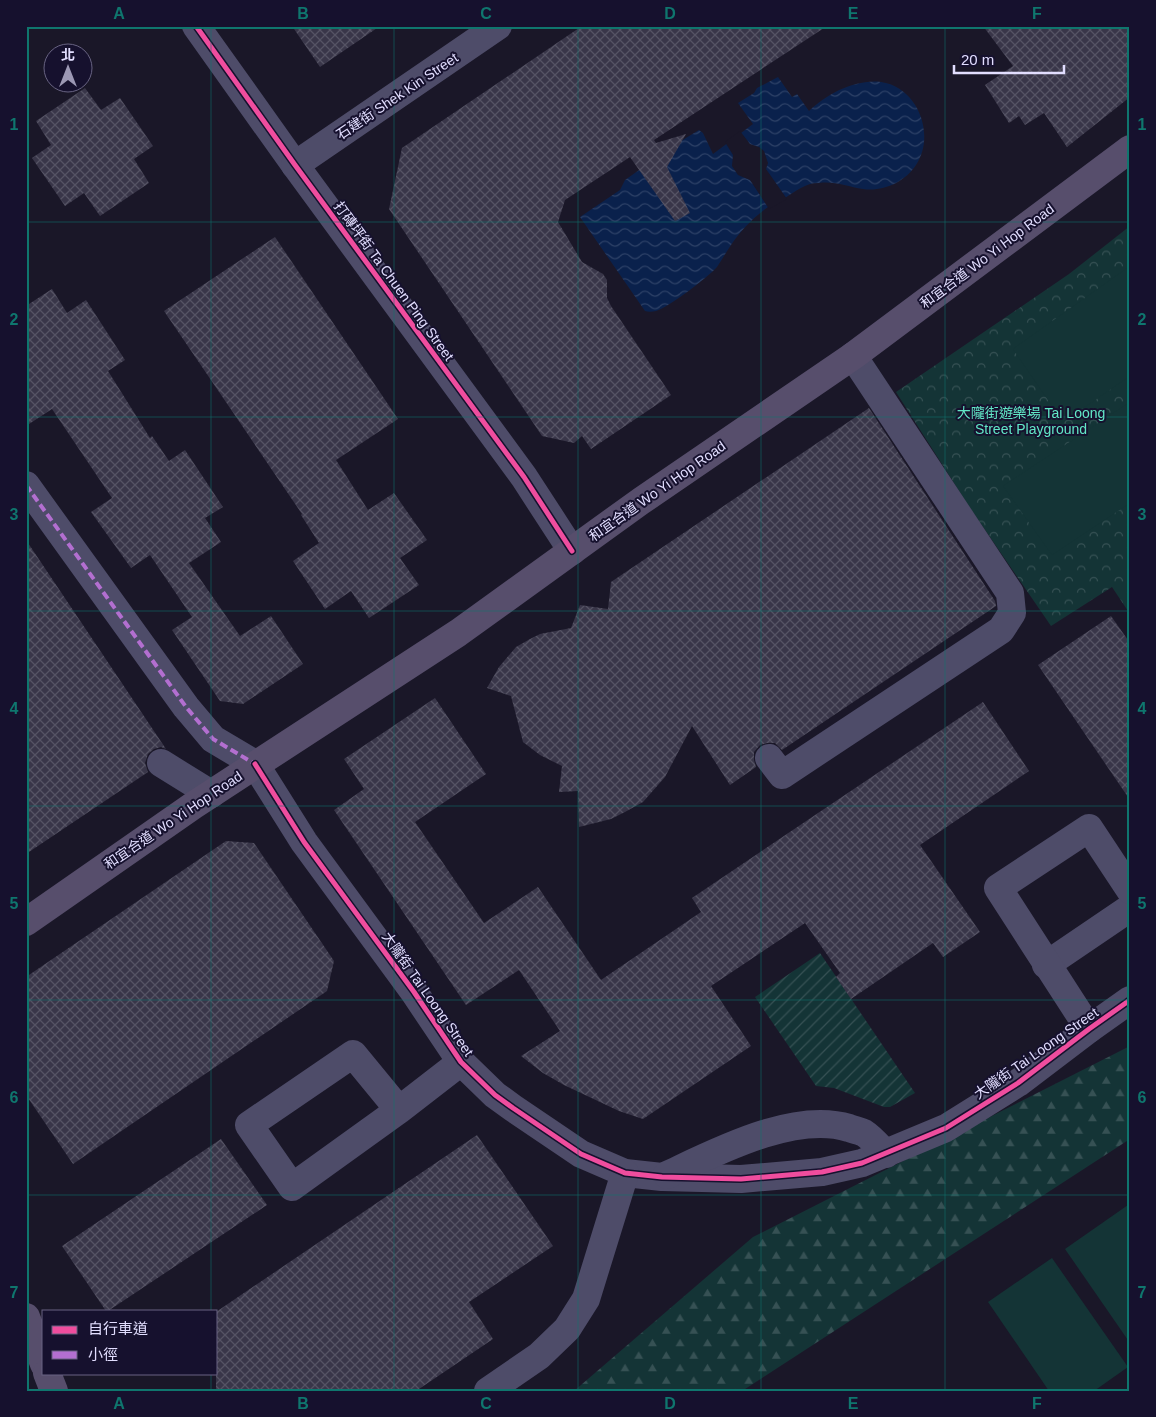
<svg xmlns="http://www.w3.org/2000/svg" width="1156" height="1417" viewBox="0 0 1156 1417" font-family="Helvetica,'Noto Sans TC',sans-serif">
  <defs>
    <pattern id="forest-firs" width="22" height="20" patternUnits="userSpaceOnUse" patternTransform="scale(1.25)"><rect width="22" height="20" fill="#143436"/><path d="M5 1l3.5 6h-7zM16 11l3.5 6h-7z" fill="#365154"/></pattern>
    <pattern id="park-crowns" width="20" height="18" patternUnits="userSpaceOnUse" patternTransform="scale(1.25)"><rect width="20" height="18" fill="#143436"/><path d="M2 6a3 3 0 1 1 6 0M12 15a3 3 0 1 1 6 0" fill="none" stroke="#365154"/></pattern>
    <pattern id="garden-furrows" width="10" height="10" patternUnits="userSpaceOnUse" patternTransform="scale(1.25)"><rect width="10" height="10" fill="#143436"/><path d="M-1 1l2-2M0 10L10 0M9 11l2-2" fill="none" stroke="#365154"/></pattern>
    <pattern id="water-waves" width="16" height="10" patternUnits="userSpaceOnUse" patternTransform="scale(1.25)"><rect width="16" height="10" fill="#0a214c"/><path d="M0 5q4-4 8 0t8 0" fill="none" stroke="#2d4167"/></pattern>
    <pattern id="building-cross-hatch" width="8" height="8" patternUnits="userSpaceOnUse" patternTransform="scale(1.25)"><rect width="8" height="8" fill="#393649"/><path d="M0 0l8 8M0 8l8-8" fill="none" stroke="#555364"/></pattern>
  </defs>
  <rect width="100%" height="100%" fill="#1a1728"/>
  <!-- forest -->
  <polygon fill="url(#forest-firs)" points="1130,1046 1130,1139 742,1391 574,1391 753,1237"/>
  <!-- park -->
  <polygon fill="url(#park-crowns)" points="1130,226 1130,614 1112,587 1051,626 968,505 896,392 1069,274"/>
  <!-- garden -->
  <polygon fill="url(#garden-furrows)" points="820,953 915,1093 890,1107 884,1107 834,1088 816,1086 755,997"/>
  <!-- pitch -->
  <g fill="#143436">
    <polygon points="1130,266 1130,376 1063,422 1013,349"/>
    <polygon points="1130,402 1130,503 1052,555 1003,486"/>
    <polygon points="1128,1205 1130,1207 1130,1343 1065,1249"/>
    <polygon points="1052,1258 1128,1367 1094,1391 1049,1391 988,1302"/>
  </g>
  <!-- water -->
  <path fill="url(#water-waves)" d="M778 77 792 97 797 94 809 111C827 94 855 79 881 82 918 87 936 135 916 165 905 182 883 192 863 189 848 187 835 181 819 183 805 183 796 191 785 198 780 201 773 203 768 207 754 217 741 230 731 245 726 252 722 260 717 267 707 278 669 307 656 311 652 312 648 312 645 311L580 217 620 190 625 180 676 144 699 130 703 133 713 154 753 124 738 103 754 93 757 88Z"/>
  <!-- pier -->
  <polygon fill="#1a1728" points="740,131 750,144 759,147 764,151 768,163 766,169 787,199 769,209 750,180 738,175 732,166 733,155 725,142"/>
  <!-- building -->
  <g fill="url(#building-cross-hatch)">
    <polygon points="292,26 380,26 320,67"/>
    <polygon points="582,26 827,26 654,140 656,143 686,134 667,167 690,213 675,221 630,157 565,200 558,222 582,262 603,274 607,280 607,298 611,306 671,395 591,449 582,436 574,443 542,436 389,209 402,148"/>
    <polygon points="983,26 1130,26 1130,97 1067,147 1044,113 1025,125 1019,116 1009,123 985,85 1013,66"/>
    <polygon points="85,88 101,110 120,98 153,146 134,159 149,183 100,216 84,193 65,206 32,158 51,145 36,121"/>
    <polygon points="275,237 398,419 336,460 368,510 394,493 427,540 400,558 419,585 369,618 351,591 325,609 293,561 319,543 301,515 302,514 164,311"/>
    <polygon points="52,289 67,313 86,300 125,360 108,371 150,438 152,436 169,461 185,450 223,507 205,518 221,542 189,563 240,636 271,616 303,664 243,704 220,701 172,630 192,617 150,555 131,568 91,512 112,498 52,409 26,426 26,306"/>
    <polygon points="869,408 995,601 996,606 782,750 775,743 767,743 760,745 754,752 754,760 756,767 730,785 692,726 665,777 643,802 625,812 611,819 579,827 578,791 559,792 562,766 540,755 523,742 511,696 487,688 499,667 516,647 530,639 540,634 571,628 580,605 608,609 611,582"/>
    <polygon points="26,540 166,749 161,747 154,749 148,754 145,763 148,772 26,854"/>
    <polygon points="1111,616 1130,643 1130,800 1038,665"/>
    <polygon points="435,698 486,774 415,822 484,923 538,887 601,980 701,912 692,898 983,702 1029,771 920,845 980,932 943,957 933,943 851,999 836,977 840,973 805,923 711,986 751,1046 643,1119 619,1111 564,1085 543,1073 521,1056 560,1031 519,970 466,1005 334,810 364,789 344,759"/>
    <polygon points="226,841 254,843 334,961 327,991 73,1164 26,1095 26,977"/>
    <polygon points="477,1135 553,1246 469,1302 493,1339 416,1391 216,1391 216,1312"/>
    <polygon points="221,1139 267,1205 108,1311 106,1311 62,1246"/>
  </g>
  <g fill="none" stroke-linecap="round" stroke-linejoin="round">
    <!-- minor -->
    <g stroke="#4e4c69" stroke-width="28">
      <polyline points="196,26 295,165 524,477 572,551"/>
      <polyline points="295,165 498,26"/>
      <polyline points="26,485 186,707 213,739 255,764 304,842 414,992 461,1062 495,1095 513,1108 581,1154 625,1173 662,1177 741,1179 822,1172 862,1163 946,1128 1018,1083 1089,1029 1130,1000"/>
      <polyline points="769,758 782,775 1001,630 1012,613 1010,593 853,356"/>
      <polyline points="161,763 211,794"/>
      <polyline points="1046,965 1130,908"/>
      <polyline points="1089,1029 998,888 1089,828 1130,890"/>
      <polyline points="399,1110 353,1054 249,1125 292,1187 399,1110 461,1062"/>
      <path d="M667 1175C716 1152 794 1111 849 1128 854 1130 860 1131 864 1133 872 1138 879 1147 886 1154"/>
      <polyline points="488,1391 539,1356 567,1329 586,1299 625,1173"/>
    </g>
    <!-- major -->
    <g stroke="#574e6c" stroke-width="28">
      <polyline points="26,922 194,805 458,633 641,501 853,356 1130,149"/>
      <polyline points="26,1317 44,1364"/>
      <polyline points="47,1373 54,1391"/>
    </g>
    <!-- quiet -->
    <polyline stroke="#b36fd0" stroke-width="4" stroke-dasharray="8 4" stroke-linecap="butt" points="26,485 186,707 213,739 255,764"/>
    <!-- cycleway casing -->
    <g stroke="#16112e" stroke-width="8">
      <g id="cycleway">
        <polyline points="196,26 295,165 524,477 572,551"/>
        <polyline points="255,764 304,842 414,992 461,1062 495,1095 513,1108 581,1154 625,1173 662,1177 741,1179 822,1172 862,1163 946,1128 1018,1083 1089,1029 1130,1000"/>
      </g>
    </g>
    <!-- cycleway -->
    <use href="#cycleway" stroke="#ef4d9e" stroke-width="5"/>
  </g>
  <!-- grid -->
  <path fill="none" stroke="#0f766e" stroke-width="1" stroke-opacity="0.55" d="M211 26V1311M394 26V1391M578 26V1391M761 26V1391M945 26V1391M26 222H1130M26 417H1130M26 611H1130M26 806H1130M26 1000H1130M26 1195H1130M211 1373V1391"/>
  <g text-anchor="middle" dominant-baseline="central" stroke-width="4" stroke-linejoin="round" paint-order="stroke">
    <!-- street labels -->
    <g font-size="14" fill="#e2deff" stroke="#16112e">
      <text transform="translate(397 96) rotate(-34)">石建街 Shek Kin Street</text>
      <text transform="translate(987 256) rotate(-37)">和宜合道 Wo Yi Hop Road</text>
      <text transform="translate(394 281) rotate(54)">打磚坪街 Ta Chuen Ping Street</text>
      <text transform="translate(657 491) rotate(-35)">和宜合道 Wo Yi Hop Road</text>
      <text transform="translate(173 820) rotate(-34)">和宜合道 Wo Yi Hop Road</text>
      <text transform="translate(428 994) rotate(55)">大隴街 Tai Loong Street</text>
      <text transform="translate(1036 1053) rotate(-35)">大隴街 Tai Loong Street</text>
    </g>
    <!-- park labels -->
    <g font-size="14" fill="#62e7c7" stroke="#16112e">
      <text x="1031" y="413">大隴街遊樂場 Tai Loong<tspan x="1031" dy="16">Street Playground</tspan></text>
    </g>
  </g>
  <!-- border -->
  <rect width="1156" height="1417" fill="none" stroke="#16112e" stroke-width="55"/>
  <!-- legend -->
  <rect x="42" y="1310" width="175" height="65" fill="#16112e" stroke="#686382"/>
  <rect x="52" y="1326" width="25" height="8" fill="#ef4d9e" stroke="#686382"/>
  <text x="88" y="1334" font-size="15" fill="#e2deff">自行車道</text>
  <rect x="52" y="1351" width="25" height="8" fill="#b36fd0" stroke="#686382"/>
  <text x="88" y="1360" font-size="15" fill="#e2deff">小徑</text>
  <!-- north arrow -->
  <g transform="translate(68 68)"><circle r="24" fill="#16112e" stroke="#686382"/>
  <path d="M0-4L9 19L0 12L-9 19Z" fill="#9c98b4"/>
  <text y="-8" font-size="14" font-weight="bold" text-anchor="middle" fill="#e2deff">北</text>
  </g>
  <!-- scale -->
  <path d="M954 65v8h110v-8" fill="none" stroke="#e2deff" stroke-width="2.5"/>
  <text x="961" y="65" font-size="15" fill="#e2deff" stroke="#16112e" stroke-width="4" paint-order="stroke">20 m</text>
  <rect x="28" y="28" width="1100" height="1362" fill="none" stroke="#0f766e" stroke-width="2"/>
  <g font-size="16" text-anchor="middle" font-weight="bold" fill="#0f766e">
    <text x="119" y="19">A</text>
    <text x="303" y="19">B</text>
    <text x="486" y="19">C</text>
    <text x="670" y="19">D</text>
    <text x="853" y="19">E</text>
    <text x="1037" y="19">F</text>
    <text x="14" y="130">1</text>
    <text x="1142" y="130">1</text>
    <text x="14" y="325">2</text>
    <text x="1142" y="325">2</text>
    <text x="14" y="520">3</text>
    <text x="1142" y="520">3</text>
    <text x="14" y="714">4</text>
    <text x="1142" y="714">4</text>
    <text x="14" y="909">5</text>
    <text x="1142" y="909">5</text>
    <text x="14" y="1103">6</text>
    <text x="1142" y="1103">6</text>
    <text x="14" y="1298">7</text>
    <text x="1142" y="1298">7</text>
    <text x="119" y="1409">A</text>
    <text x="303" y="1409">B</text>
    <text x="486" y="1409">C</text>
    <text x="670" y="1409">D</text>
    <text x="853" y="1409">E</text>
    <text x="1037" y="1409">F</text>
  </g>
</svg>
